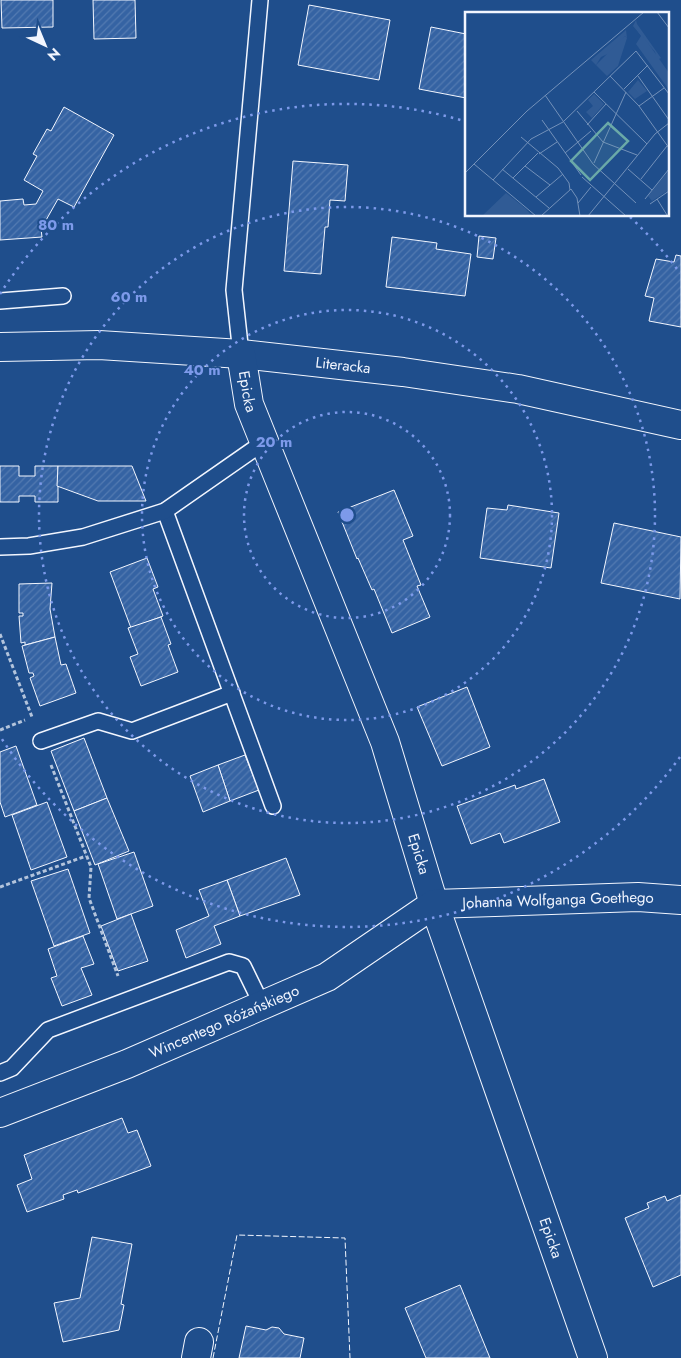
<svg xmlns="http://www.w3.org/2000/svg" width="681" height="1358" viewBox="0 0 681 1358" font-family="Jost,sans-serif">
  <defs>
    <pattern id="building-hatch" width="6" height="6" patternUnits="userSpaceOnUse" patternTransform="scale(1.25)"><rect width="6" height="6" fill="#3563a3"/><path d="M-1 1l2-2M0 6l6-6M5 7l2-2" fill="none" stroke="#537ab1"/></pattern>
  </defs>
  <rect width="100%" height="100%" fill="#1f4e8c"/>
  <!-- building -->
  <g fill="url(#building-hatch)" stroke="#f2f6ff">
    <polygon points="1,0 53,0 53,27 2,28"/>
    <polygon points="93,0 135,0 136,38 94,39"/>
    <polygon points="309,5 390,20 379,80 298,65"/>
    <polygon points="431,27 466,34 466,98 419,89"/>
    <polygon points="64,107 114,135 74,207 58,199 41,229 42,237 0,240 0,201 23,199 24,205 36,204 43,191 24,180 37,156 33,154 47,129 51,131"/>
    <polygon points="293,161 348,165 345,201 330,200 328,227 325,227 321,274 284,271"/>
    <polygon points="479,236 496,238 493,259 477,257"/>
    <polygon points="392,237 437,243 436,249 471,254 465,296 386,287"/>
    <polygon points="676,255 681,256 681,327 649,321 654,298 645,296 656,259 674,262"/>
    <polygon points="0,466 19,466 19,476 35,476 35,466 58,466 58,502 35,502 35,496 19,496 19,502 0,502"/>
    <polygon points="58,466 132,466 146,501 98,501 57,486"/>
    <polygon points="394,490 413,536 403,540 421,585 417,586 430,617 392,633 374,589 372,590 358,558 357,559 338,512"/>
    <polygon points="508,505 559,513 551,568 480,558 487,508 507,510"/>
    <polygon points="614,523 681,537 680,599 601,583"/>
    <polygon points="147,558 158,587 153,589 163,616 131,628 110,572"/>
    <polygon points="52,583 50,609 55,637 25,645 25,642 21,643 19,616 23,616 23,613 19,613 19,584"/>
    <polygon points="161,617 171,644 168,645 178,672 141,686 130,657 138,654 128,628"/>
    <polygon points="55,637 61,665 66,664 76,693 40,706 30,678 34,676 33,673 29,673 22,646"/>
    <polygon points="467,687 490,747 442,766 417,707"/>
    <polygon points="84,738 107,798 74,811 51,751"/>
    <polygon points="16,746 37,805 5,817 0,802 0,752"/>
    <polygon points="245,755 259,790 230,801 218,765"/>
    <polygon points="218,765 230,801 203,812 190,776"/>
    <polygon points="544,779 560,822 504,843 500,833 471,844 457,806 515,785 516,789"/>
    <polygon points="107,798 129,851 95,865 74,811"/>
    <polygon points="47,802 67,857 31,870 12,815"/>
    <polygon points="134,852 153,906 117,919 98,864"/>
    <polygon points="286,858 300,895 240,916 227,880"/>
    <polygon points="68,869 90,933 54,946 31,881"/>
    <polygon points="227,880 240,916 214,926 221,944 186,958 176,930 209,916 199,890"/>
    <polygon points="131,914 148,961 118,971 101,926"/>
    <polygon points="83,936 94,964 81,968 92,995 62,1006 51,978 57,976 48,949"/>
    <polygon points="122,1118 128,1133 137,1130 151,1166 78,1193 77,1190 63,1195 64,1199 27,1212 17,1185 32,1179 24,1155"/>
    <polygon points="681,1195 681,1275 653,1287 625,1218 649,1208 647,1203 665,1196 667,1201"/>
    <polygon points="92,1237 132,1244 121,1304 124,1305 119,1330 63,1342 54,1303 80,1298"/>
    <polygon points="460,1285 490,1358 426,1358 405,1308"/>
    <polygon points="246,1326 266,1330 272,1327 279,1328 284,1334 304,1338 300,1358 239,1358"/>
  </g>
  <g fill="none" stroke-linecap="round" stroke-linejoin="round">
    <!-- lane casing -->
    <g stroke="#f2f6ff" stroke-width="18">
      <g id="lane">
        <polyline points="0,301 63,296"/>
        <polyline points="241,354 234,290 260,0"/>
        <polyline points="165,511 273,806"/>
        <polyline points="0,547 29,546 83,537 165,511 264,442"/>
        <polyline points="41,741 98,721 132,731 232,693"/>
        <polyline points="0,1073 12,1068 48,1030 229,962 243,966 263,1007"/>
      </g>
    </g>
    <!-- street casing -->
    <g stroke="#f2f6ff" stroke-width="30">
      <g id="street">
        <path id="s1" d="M0 347 99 345 241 354 403 372 518 389 681 425"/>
        <path id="s2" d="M241 354 249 404 385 742 434 904 593 1358"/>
        <path id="s3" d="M0 1113 127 1064 327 977 434 904 638 897 681 900"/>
        <polyline points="196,1358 199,1342"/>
      </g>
    </g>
    <!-- path -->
    <g stroke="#b3c4dc" stroke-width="3" stroke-dasharray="4 2.5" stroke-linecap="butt">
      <polyline points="0,634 32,717"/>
      <polyline points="0,730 25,720"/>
      <polyline points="51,765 91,867 89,898 118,976"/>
      <polyline points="0,887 86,856"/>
    </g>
    <!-- lane -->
    <use href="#lane" stroke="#1f4e8c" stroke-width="15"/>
    <!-- street -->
    <use href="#street" stroke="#1f4e8c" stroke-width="28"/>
    <!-- fence -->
    <polyline stroke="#f2f6ff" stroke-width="1" stroke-dasharray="6 2.5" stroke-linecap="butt" points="213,1358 237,1235 345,1238 350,1358"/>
  </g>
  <!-- distance rings -->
  <g fill="none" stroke="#7d9aea" stroke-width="2.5" stroke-dasharray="2.5 5">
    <circle cx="347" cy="515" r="103"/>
    <circle cx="347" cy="515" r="205"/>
    <circle cx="347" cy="515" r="308"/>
    <path d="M680 757A411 411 0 0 1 0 736M0 294A411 411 0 0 1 464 121M630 217A411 411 0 0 1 680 273"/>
  </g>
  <g text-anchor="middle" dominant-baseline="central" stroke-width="4" stroke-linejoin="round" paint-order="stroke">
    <!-- street labels -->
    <g font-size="15" fill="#f2f6ff" stroke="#1f4e8c">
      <text stroke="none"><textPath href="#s1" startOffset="344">Literacka</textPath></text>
      <text stroke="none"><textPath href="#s2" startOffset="38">Epicka</textPath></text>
      <text stroke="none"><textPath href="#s2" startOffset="532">Epicka</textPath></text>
      <text stroke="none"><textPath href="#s3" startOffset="608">Johanna Wolfganga Goethego</textPath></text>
      <text stroke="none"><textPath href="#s3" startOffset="242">Wincentego Różańskiego</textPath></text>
      <text stroke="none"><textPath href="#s2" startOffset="938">Epicka</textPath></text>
    </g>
  </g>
  <!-- overview -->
  <g transform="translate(465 12)">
    <rect width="204" height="204" fill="#1f4e8c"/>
    <path d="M171 8 172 12 196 46 192 48 190 40 168 14ZM161 18 162 26 160 24 149 39 136 45 131 53 126 48ZM173 68 182 79 170 87 163 80ZM129 82 139 92 127 106 121 100 128 94 123 88ZM41 181 60 196 67 204H17Z" fill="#305b95"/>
    <path d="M169 14 176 21 204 61V78L171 32 176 24ZM160 24 162 26 153 54 142 64 131 53Z" fill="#305b95"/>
    <path d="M204 158V178L187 189 183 184Z" fill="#305b95"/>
    <path fill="none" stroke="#7391ba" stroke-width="1" d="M192 0 204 16M145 64 174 94 204 136M173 64 204 108M159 77 183 53M129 80 182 132M80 83 128 152 171 191M174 94 199 76M112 99 138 130 172 143M77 108 116 163M122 113 141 92M56 125 93 156 104 171 105 178M100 141 126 119M74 142 92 130M129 151 161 80M9 152 71 204M60 154 85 173M37 157 84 196M163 157 187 178M0 161 62 99 179 0M117 165 161 204M48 166 73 141M176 167 202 134M28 168 66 127 98 110 171 39 204 82M71 185 98 162M180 187 204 157M192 187 202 203M113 191 126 175M185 192 204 179M76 204 106 177 112 186 115 204M123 204 190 122 204 111"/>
    <path fill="#6aa9a8" fill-opacity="0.15" stroke="#6aa9a8" stroke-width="2.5" d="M143 111 163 129 125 168 106 149Z"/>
    <rect width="204" height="204" fill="none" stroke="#f2f6ff" stroke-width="2.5"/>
  </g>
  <circle cx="347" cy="515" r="8" fill="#7d9aea" stroke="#1f4e8c" stroke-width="2.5"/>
  <g font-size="15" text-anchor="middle" font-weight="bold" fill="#7d9aea" stroke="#1f4e8c" stroke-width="4" stroke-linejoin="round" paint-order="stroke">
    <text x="56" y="230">80 m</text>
    <text x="129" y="302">60 m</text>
    <text x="202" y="375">40 m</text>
    <text x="274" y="447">20 m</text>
  </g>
  <!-- north arrow -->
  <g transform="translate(45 45) rotate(136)" stroke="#1f4e8c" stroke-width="4" paint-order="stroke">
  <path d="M0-4L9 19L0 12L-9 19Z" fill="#f2f6ff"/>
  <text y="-8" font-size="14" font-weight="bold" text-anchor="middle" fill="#f2f6ff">N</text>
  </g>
</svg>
